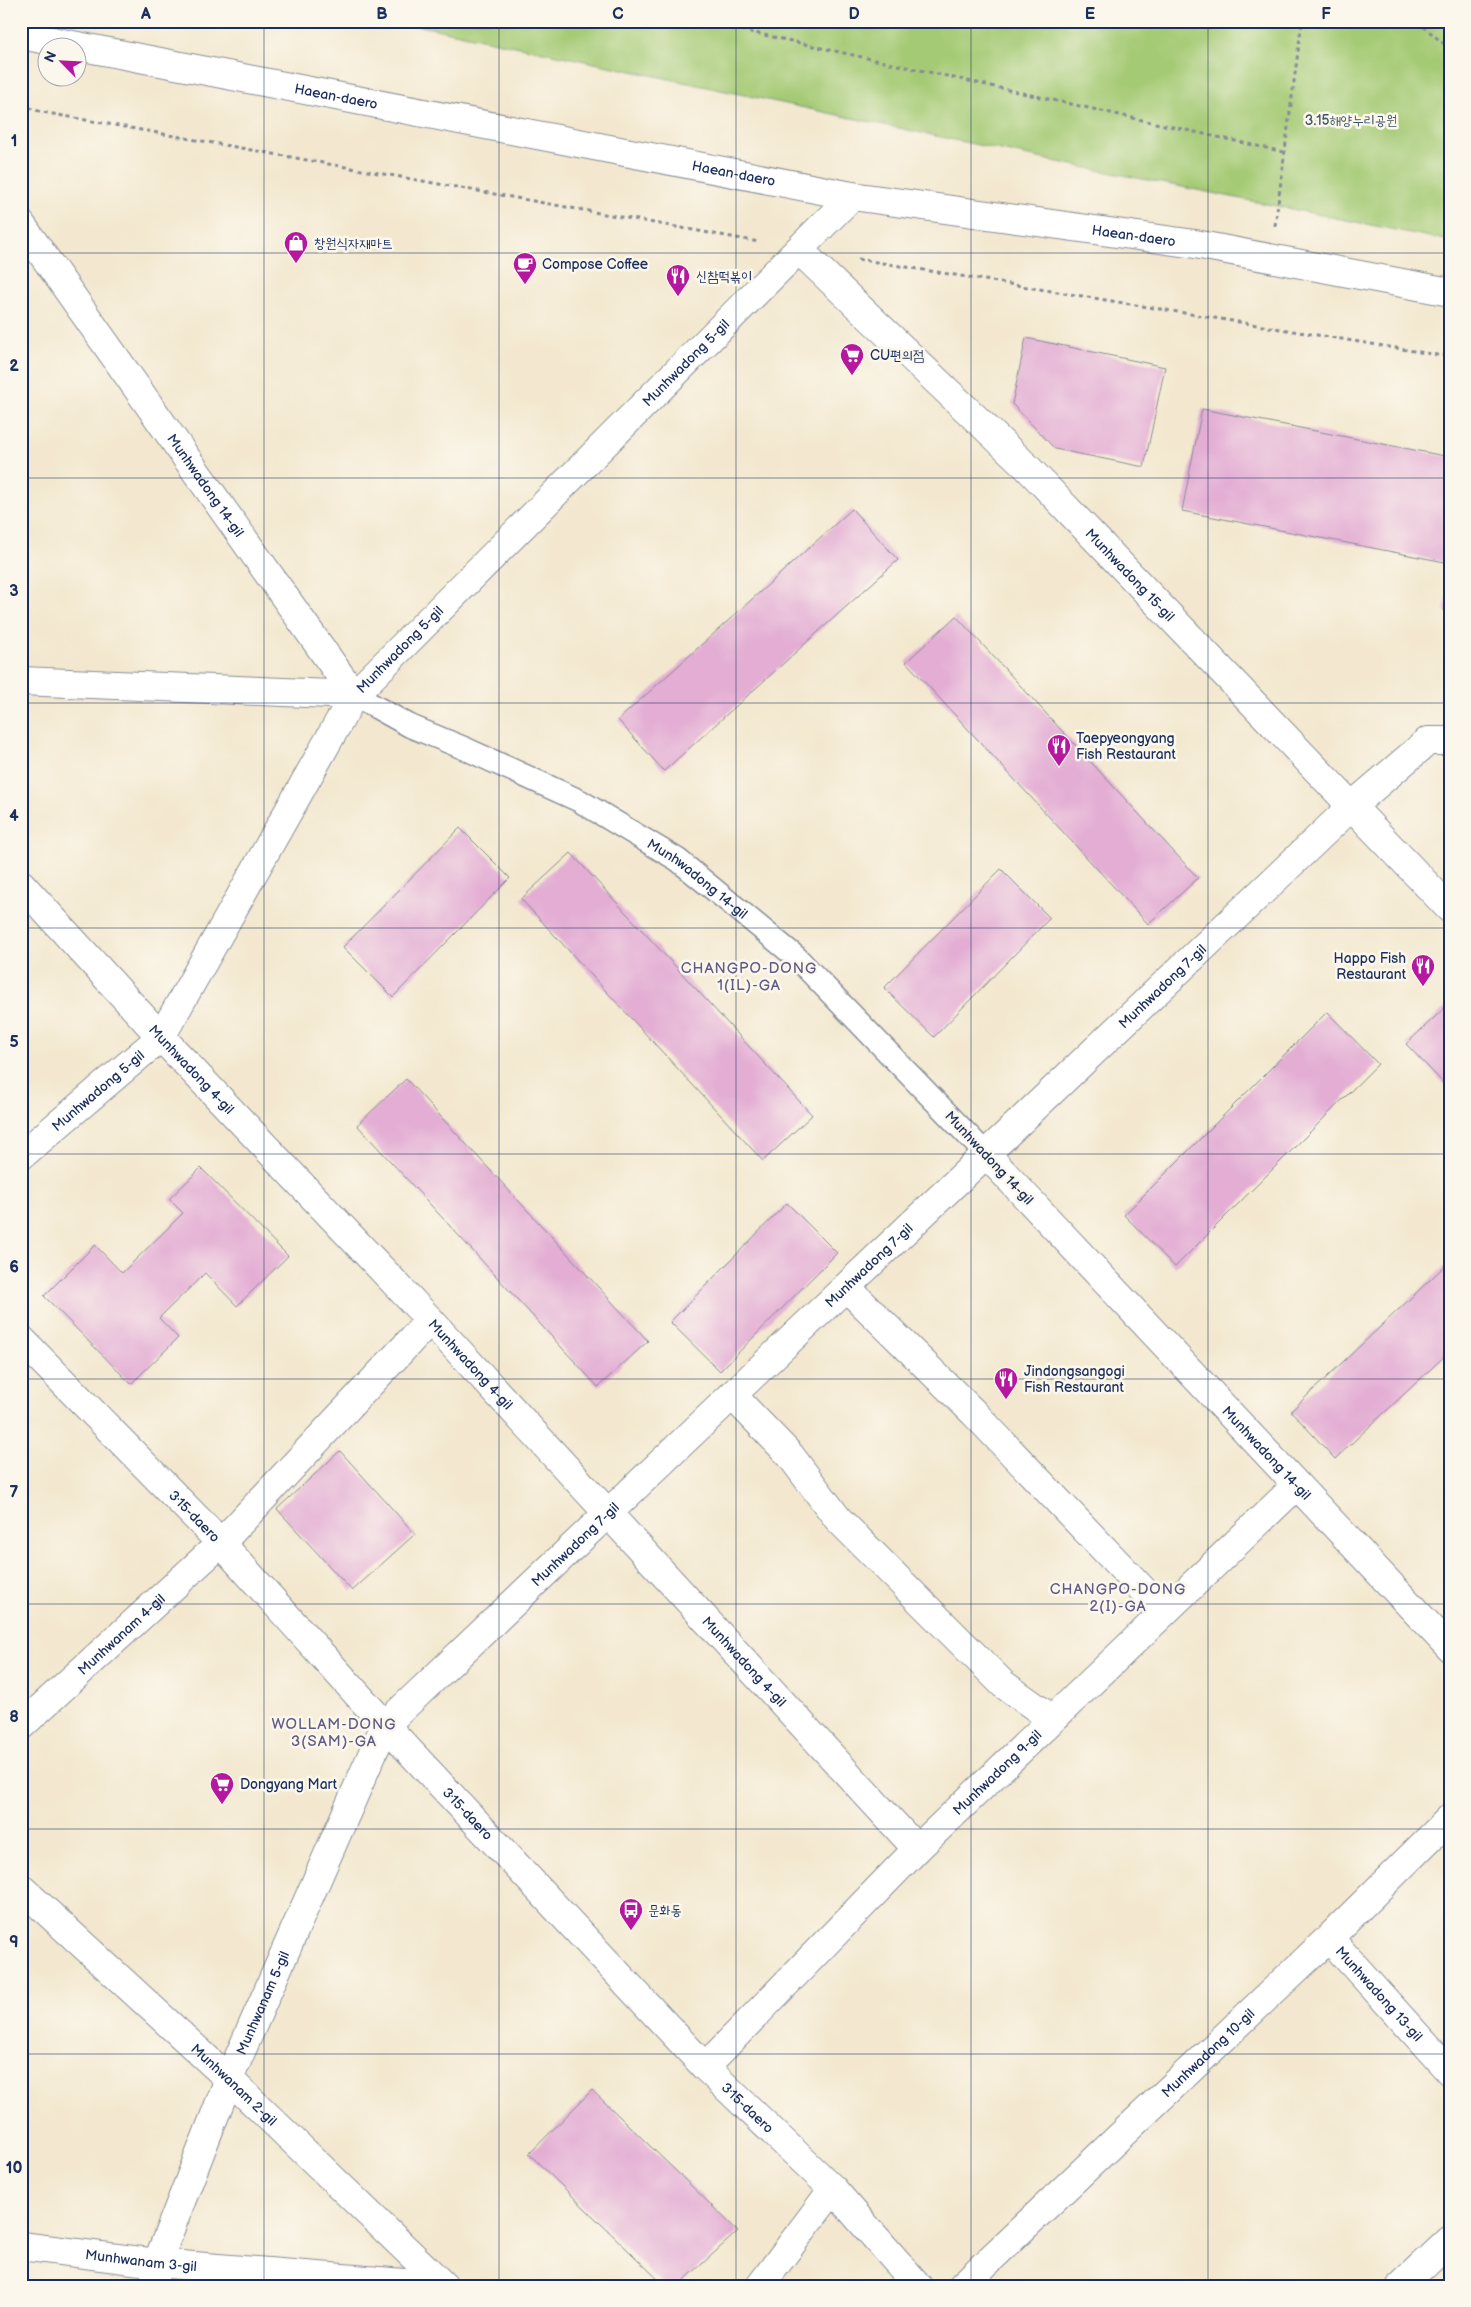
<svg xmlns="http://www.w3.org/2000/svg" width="1471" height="2307" viewBox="0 0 1471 2307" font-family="'Balsamiq Sans','Poor Story',sans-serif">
  <rect width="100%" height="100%" fill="#fbf7ec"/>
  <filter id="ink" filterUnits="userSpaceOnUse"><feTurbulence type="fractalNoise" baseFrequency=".02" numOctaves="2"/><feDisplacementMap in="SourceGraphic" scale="10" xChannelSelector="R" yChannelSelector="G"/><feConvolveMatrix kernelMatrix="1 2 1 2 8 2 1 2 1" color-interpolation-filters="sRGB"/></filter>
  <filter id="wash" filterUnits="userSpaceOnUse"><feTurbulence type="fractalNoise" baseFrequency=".0096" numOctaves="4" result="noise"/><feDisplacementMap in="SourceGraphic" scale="20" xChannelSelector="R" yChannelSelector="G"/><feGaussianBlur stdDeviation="1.12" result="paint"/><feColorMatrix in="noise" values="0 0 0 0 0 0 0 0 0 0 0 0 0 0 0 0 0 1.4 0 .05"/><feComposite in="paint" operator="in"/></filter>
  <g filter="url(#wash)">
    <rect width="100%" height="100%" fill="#f3e8cf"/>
    <!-- green -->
    <polygon fill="#a5ca74" stroke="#607c69" points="398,21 1450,21 1450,241 1048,160"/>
    <g id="blocks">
      <!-- building -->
      <g fill="#e3add4">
        <polygon points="1026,338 1165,367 1144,467 1055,449 1012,404"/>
        <polygon points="1202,409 1450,457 1450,563 1182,511"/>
        <polygon points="852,509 898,560 664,771 618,720"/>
        <polygon points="1449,585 1450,586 1450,612 1444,611"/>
        <polygon points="956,616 1198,878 1148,924 906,662"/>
        <polygon points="460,828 510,878 393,997 343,947"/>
        <polygon points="571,853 812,1115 763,1161 521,899"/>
        <polygon points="1001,869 1050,918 934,1037 884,988"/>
        <polygon points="1450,1003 1450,1090 1406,1044"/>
        <polygon points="1327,1012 1378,1064 1175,1267 1124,1215"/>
        <polygon points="406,1079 648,1341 598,1387 357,1125"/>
        <polygon points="201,1168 288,1256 237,1306 205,1273 159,1318 178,1338 131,1384 44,1296 95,1245 122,1273 183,1213 169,1199"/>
        <polygon points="787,1203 837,1253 720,1371 670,1322"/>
        <polygon points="1450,1261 1450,1351 1335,1459 1291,1411"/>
        <polygon points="340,1451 415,1534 352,1591 277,1509"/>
        <polygon points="592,2090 738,2231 678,2286 665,2286 529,2154"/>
      </g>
    </g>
  </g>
  <g filter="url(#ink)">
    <use href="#blocks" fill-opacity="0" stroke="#878c96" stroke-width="1"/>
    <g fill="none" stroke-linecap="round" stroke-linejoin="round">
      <!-- service casing -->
      <g stroke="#878c96" stroke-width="25">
        <g id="service">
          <path id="s1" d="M354 695 410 726 466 749 580 801 678 860 796 957 986 1154"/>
        </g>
      </g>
      <!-- minor casing -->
      <g stroke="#878c96" stroke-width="30">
        <g id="minor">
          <path id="s2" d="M21 224 354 695"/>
          <path id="s3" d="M799 250 1028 468 1450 909"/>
          <polyline points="21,681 354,695"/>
          <path id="s4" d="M21 884 161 1037 430 1320 917 1849"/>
          <path id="s5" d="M986 1154 1450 1648"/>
          <path id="s6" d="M21 1156 161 1037 354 695 852 196"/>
          <polyline points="846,1287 974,1413 1164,1612"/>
          <path id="s7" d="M21 1339 221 1543 385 1725 705 2067 833 2189 918 2286"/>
          <polyline points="732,1395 790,1455 838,1519 1003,1684 1052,1719"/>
          <path id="s8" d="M21 1726 221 1543 430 1320"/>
          <path id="s9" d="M21 1888 229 2079 444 2286"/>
          <path id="s10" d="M1329 1938 1450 2072"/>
          <path id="s11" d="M705 2067 917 1849 1296 1486"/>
          <path id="s12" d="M21 2246 157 2263 441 2286"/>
          <path id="s13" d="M154 2286 157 2263 229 2079 385 1725 1352 806 1428 741H1450"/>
          <polyline points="760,2286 833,2189"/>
          <path id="s14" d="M962 2286 1329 1938 1450 1818"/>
          <polyline points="1401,2286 1450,2240"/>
        </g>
      </g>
      <!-- primary casing -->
      <g stroke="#878c96" stroke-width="30">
        <g id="primary">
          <path id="s15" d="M21 35 852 196 1195 244 1450 292"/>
        </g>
      </g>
      <!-- path -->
      <g stroke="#878c96" stroke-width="3" stroke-dasharray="4 4" stroke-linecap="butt">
        <polyline points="702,21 1284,152"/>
        <polyline points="1417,21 1450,49"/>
        <polyline points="21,105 42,112 759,242"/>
        <polyline points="1275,226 1302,21"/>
        <polyline points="858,259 1450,357"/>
      </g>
      <!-- service -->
      <use href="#service" stroke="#fff" stroke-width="22"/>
      <!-- minor -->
      <use href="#minor" stroke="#fff" stroke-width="28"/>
      <!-- primary -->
      <use href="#primary" stroke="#fff" stroke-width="28"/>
    </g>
  </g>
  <!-- grid -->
  <path fill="none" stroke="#1b2f5e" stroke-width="1" stroke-opacity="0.55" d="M264 21V2286M499 21V2286M736 21V2286M971 21V2286M1208 21V2286M21 253H1450M21 478H1450M21 703H1450M21 928H1450M21 1154H1450M21 1379H1450M21 1604H1450M21 1829H1450M21 2054H1450"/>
  <!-- icons -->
  <defs>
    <g id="shop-pin" transform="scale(1.25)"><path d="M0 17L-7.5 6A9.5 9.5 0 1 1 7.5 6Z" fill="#b5179e" stroke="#fbf7ec"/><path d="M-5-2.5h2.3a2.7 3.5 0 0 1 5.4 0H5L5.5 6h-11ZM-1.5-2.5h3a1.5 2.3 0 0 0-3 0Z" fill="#fff"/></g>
    <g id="cafe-pin" transform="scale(1.25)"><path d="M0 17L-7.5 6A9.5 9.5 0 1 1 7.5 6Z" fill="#b5179e" stroke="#fbf7ec"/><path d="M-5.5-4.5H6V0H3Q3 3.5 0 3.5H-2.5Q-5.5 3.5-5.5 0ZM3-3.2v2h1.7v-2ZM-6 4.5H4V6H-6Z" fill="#fff"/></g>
    <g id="restaurant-pin" transform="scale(1.25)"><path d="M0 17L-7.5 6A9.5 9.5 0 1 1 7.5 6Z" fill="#b5179e" stroke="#fbf7ec"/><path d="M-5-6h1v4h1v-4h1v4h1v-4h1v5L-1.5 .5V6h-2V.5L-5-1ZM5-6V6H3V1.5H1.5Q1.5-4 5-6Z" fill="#fff"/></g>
    <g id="supermarket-pin" transform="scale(1.25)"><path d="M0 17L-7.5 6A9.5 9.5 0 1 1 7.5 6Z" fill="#b5179e" stroke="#fbf7ec"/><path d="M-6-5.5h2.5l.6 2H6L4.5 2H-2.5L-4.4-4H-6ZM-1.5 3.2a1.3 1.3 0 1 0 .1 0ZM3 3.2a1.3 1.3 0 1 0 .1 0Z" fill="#fff"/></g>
    <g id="bus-pin" transform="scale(1.25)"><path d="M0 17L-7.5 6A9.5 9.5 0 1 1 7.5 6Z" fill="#b5179e" stroke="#fbf7ec"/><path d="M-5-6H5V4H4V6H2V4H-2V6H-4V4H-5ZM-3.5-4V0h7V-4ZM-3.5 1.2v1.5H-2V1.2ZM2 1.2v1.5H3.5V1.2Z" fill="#fff"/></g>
  </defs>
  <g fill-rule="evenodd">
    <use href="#shop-pin" x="296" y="243"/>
    <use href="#cafe-pin" x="525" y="264"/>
    <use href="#restaurant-pin" x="678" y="276"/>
    <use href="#supermarket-pin" x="852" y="355"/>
    <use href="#restaurant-pin" x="1059" y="746"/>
    <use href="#restaurant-pin" x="1423" y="966"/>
    <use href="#restaurant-pin" x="1006" y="1379"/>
    <use href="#supermarket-pin" x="222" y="1784"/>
    <use href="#bus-pin" x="631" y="1910"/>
  </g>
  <g text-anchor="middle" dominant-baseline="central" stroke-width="5" stroke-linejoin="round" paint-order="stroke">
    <!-- street labels -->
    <g font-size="14" fill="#1b2f5e" stroke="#fbf7ec">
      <text stroke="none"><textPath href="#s15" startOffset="321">Haean-daero</textPath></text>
      <text stroke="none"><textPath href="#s15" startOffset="726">Haean-daero</textPath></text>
      <text stroke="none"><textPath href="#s15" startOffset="1131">Haean-daero</textPath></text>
      <text stroke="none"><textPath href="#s6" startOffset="1046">Munhwadong 5-gil</textPath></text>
      <text stroke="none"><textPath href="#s2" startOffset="320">Munhwadong 14-gil</textPath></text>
      <text stroke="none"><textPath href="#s3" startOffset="464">Munhwadong 15-gil</textPath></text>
      <text stroke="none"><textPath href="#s6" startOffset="641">Munhwadong 5-gil</textPath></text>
      <text stroke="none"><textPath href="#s1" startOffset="391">Munhwadong 14-gil</textPath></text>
      <text stroke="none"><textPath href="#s13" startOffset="1680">Munhwadong 7-gil</textPath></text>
      <text stroke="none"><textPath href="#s4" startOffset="252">Munhwadong 4-gil</textPath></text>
      <text stroke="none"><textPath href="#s6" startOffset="101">Munhwadong 5-gil</textPath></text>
      <text transform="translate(989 1158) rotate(47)">Munhwadong 14-gil</text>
      <text stroke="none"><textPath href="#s13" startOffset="1275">Munhwadong 7-gil</textPath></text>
      <text stroke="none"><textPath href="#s4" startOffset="658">Munhwadong 4-gil</textPath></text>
      <text stroke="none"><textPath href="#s5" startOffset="410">Munhwadong 14-gil</textPath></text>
      <text stroke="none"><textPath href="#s7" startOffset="248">3·15-daero</textPath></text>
      <text stroke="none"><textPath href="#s13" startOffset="870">Munhwadong 7-gil</textPath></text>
      <text stroke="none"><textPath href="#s8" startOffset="136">Munhwanam 4-gil</textPath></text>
      <text stroke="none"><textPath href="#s4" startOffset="1062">Munhwadong 4-gil</textPath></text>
      <text stroke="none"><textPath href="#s11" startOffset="415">Munhwadong 9-gil</textPath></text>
      <text stroke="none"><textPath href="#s7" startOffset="652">3·15-daero</textPath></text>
      <text stroke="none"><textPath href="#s10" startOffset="75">Munhwadong 13-gil</textPath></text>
      <text stroke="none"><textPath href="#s13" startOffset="304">Munhwanam 5-gil</textPath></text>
      <text stroke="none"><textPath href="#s14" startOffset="339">Munhwadong 10-gil</textPath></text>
      <text stroke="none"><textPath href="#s9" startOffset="290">Munhwanam 2-gil</textPath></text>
      <text stroke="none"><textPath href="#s7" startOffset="1058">3·15-daero</textPath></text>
      <text stroke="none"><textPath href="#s12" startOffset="121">Munhwanam 3-gil</textPath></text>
    </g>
    <!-- park labels -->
    <g font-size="14" fill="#3e5664" stroke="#fbf7ec">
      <text x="1351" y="120">3.15해양누리공원</text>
    </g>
    <!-- poi labels -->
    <g font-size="14" fill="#1b2f5e" stroke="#fbf7ec" text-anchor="start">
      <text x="314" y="243">창원식자재마트</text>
      <text x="542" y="264">Compose Coffee</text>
      <text x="696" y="276">신참떡볶이</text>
      <text x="870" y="355">CU편의점</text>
      <text x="1076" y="738">Taepyeongyang<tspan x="1076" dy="16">Fish Restaurant</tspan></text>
      <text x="1406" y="958" text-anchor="end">Happo Fish<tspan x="1406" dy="16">Restaurant</tspan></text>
      <text x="1024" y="1371">Jindongsangogi<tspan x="1024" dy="16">Fish Restaurant</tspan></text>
      <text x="240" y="1784">Dongyang Mart</text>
      <text x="648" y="1910">문화동</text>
    </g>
    <!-- neighbourhood labels -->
    <g font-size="15" letter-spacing="1" fill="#615b87" stroke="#fbf7ec">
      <text x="749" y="968">CHANGPO-DONG<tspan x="749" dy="17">1(IL)-GA</tspan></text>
      <text x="1118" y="1589">CHANGPO-DONG<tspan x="1118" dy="17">2(I)-GA</tspan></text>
      <text x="334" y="1724">WOLLAM-DONG<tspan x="334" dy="17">3(SAM)-GA</tspan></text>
    </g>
  </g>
  <!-- margin -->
  <rect width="1471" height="2307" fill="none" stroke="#fbf7ec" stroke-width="55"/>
  <!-- north arrow -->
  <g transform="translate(62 62) rotate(294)"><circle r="24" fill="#fbf7ec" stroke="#a1a7b3"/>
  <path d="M0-4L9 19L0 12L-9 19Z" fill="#b5179e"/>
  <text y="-8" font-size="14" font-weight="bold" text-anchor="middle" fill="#1b2f5e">N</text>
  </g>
  <rect x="28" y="28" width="1416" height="2252" fill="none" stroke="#1b2f5e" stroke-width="2"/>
  <g font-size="16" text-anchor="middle" font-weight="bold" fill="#1b2f5e">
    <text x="146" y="19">A</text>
    <text x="382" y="19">B</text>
    <text x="618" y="19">C</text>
    <text x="854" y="19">D</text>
    <text x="1090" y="19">E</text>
    <text x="1326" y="19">F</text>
    <text x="14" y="146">1</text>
    <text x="14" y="371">2</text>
    <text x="14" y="596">3</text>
    <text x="14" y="821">4</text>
    <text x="14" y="1047">5</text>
    <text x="14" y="1272">6</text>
    <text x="14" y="1497">7</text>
    <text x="14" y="1722">8</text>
    <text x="14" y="1947">9</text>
    <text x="14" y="2173">10</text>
  </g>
</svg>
